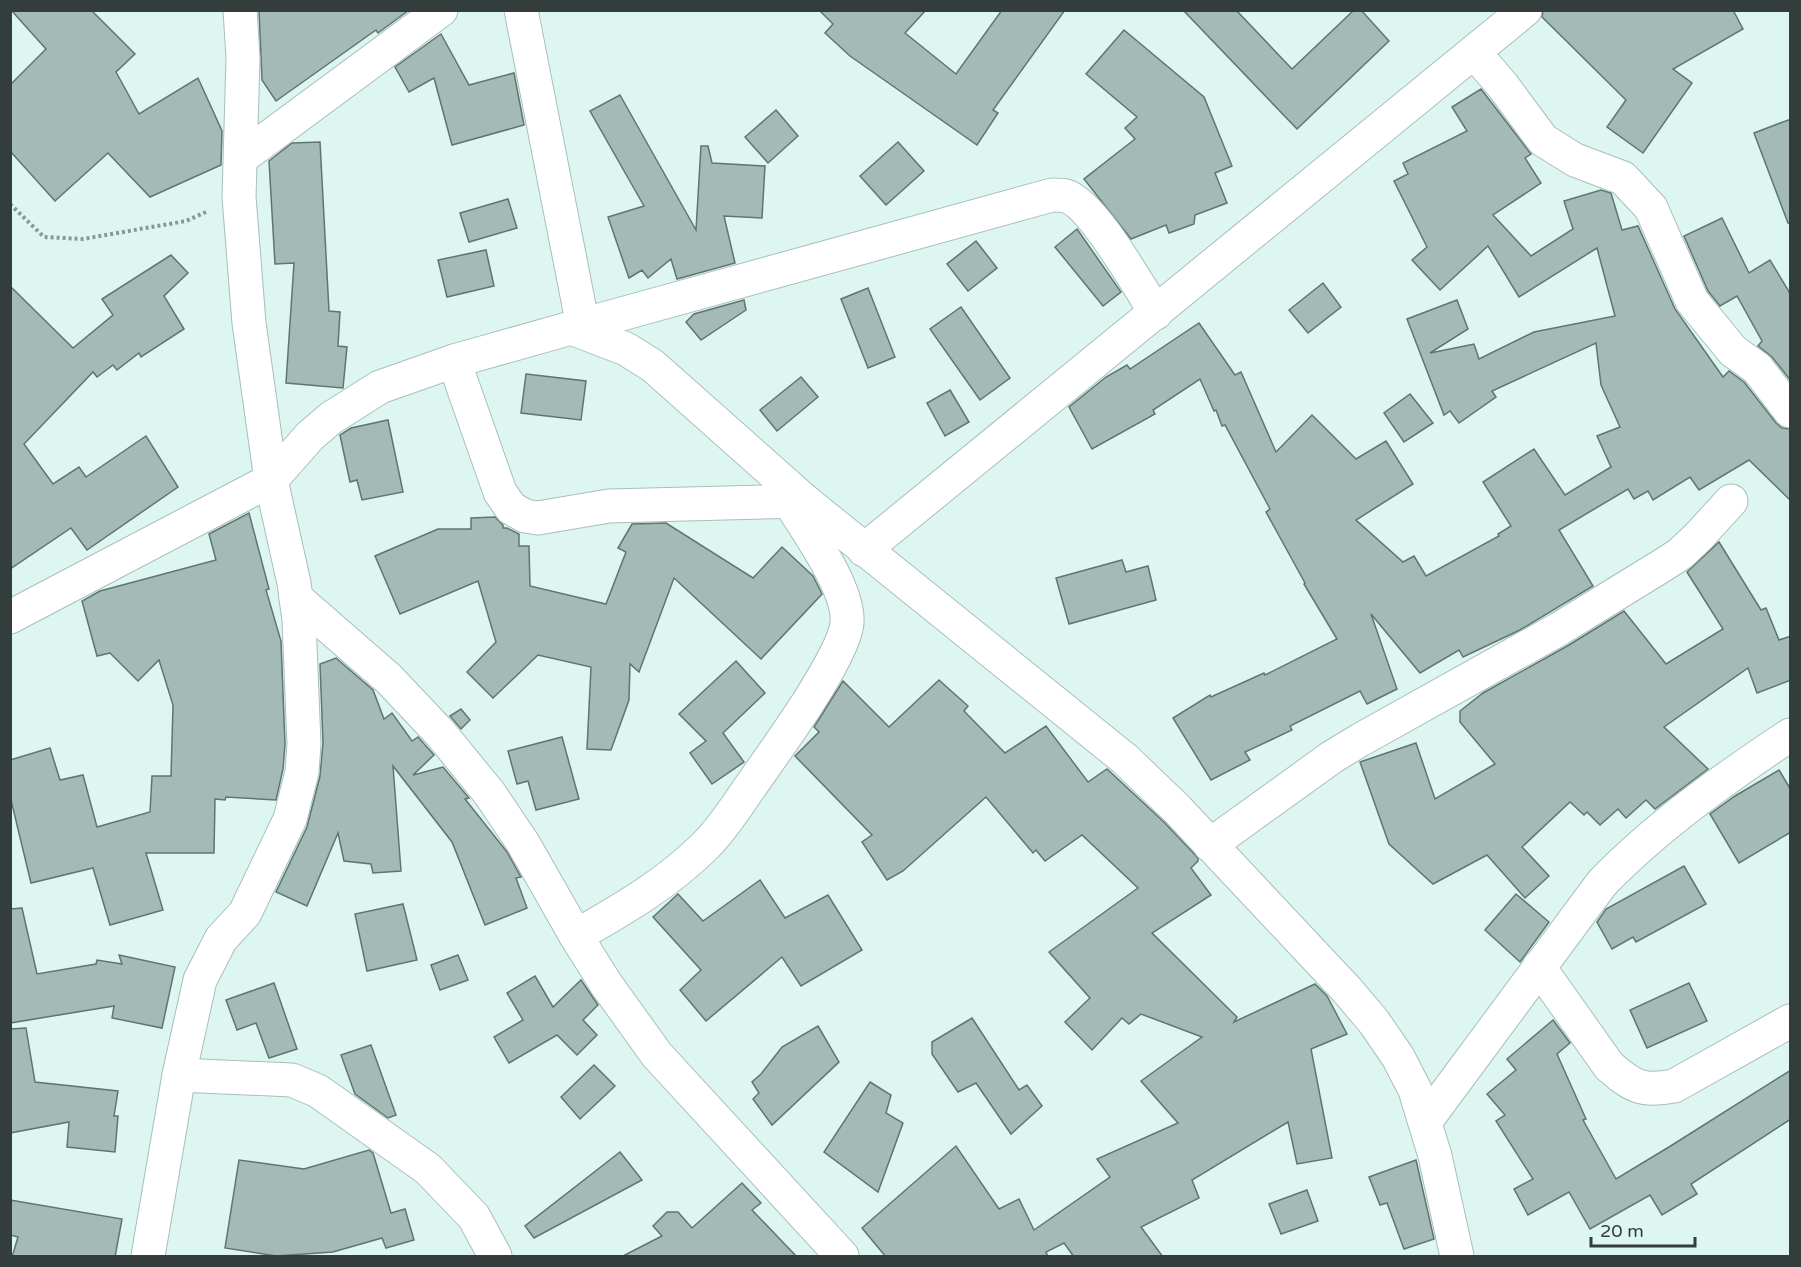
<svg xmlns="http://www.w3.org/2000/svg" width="1801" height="1267" viewBox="0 0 1801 1267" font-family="'Varela Round',sans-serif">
  <rect width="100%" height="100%" fill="#ddf6f1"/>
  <!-- building -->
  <g fill="#a3bab6" stroke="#5f7571" stroke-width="1.5">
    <polygon points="11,10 91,10 135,54 116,72 139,114 198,78 222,131 221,165 150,197 108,153 55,201 10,151 10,85 46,49"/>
    <polygon points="259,10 409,10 378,33 376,30 276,101 262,80"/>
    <polygon points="819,10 926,10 905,33 956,74 1002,10 1065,10 993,110 998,113 977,145 850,56 825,33 833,24"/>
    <polygon points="1183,10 1236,10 1292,69 1354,10 1361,10 1389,41 1297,129"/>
    <polygon points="1543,10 1733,10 1743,29 1673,69 1692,83 1643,153 1607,127 1626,100 1542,17"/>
    <polygon points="1124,30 1204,97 1232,166 1215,173 1227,203 1195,215 1194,224 1169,233 1166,225 1131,239 1084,179 1135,139 1125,128 1137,117 1086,74"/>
    <polygon points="441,34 469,85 514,73 524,125 452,145 434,78 409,92 395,67"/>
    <polygon points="1481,89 1531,154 1525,158 1541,183 1493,215 1531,256 1573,229 1564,201 1601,190 1611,193 1622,230 1638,226 1675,309 1723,377 1729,371 1744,382 1776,423 1782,428 1791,429 1791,501 1749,460 1699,490 1690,477 1653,500 1648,491 1634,499 1628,489 1559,530 1593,586 1520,630 1463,657 1459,650 1420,673 1371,614 1397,689 1367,704 1360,691 1290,726 1292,730 1245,752 1250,760 1211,780 1173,718 1210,695 1211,697 1264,673 1265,675 1337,639 1304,584 1305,583 1266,512 1270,509 1225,425 1222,426 1216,410 1214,411 1200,379 1153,410 1155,414 1092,449 1069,407 1106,377 1127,365 1130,369 1199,323 1235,375 1241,372 1276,452 1312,415 1356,459 1386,441 1413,484 1356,520 1403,562 1414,556 1426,576 1499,536 1498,534 1511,526 1483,482 1534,449 1565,495 1611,467 1597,436 1620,427 1601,385 1596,343 1492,391 1496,397 1459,423 1450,411 1444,415 1407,319 1457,300 1468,329 1430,353 1474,344 1479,359 1534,332 1615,316 1597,248 1519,297 1488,246 1440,290 1412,260 1427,247 1394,181 1408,174 1403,163 1467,131 1452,107"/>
    <polygon points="620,95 696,230 701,146 708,146 712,163 765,166 762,218 724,216 735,263 677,279 671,259 648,278 642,270 629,278 608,217 644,206 590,111"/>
    <polygon points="776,110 798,136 768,163 745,137"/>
    <polygon points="1791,119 1791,223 1788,223 1754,133"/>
    <polygon points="320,142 329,311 340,312 338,346 347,347 343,388 286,383 294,263 275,264 269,161 292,143"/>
    <polygon points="898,142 924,171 886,205 860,176"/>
    <polygon points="508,199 517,228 469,242 460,213"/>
    <polygon points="1722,218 1749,273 1770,260 1791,295 1791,381 1772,357 1758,346 1762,341 1737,296 1720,306 1708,291 1684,236"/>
    <polygon points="1077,229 1121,292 1103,306 1055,247"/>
    <polygon points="976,241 997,268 968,291 947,264"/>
    <polygon points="486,250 494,286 447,297 438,260"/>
    <polygon points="171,255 188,273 164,296 184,329 141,357 139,353 117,370 113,365 97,377 93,372 24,444 53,484 79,467 86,477 146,436 178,487 87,550 71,528 10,569 10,286 73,348 113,315 102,299"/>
    <polygon points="1323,283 1341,307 1308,333 1289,310"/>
    <polygon points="868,288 895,357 868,368 841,299"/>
    <polygon points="744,300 746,310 701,340 686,322 694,314"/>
    <polygon points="961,307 1010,378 980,400 930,329"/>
    <polygon points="526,374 586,381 581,420 521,413"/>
    <polygon points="801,377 818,397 777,431 760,410"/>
    <polygon points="950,390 969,422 945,436 927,403"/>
    <polygon points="1410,394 1433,423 1404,442 1384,413"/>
    <polygon points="388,420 403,492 362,500 357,480 350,482 340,435 351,428"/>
    <polygon points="249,513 269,589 266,590 281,641 285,744 283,769 276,800 226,797 225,800 215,799 214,853 146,853 163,910 110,925 93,868 31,883 10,796 10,760 50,748 60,780 83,775 97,827 150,812 152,776 171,776 173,705 159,660 138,681 110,653 97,656 82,601 100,591 216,560 209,534"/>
    <polygon points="495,517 503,525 503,528 507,528 519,534 519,546 529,546 530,586 606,604 626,552 618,548 632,524 666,523 753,578 782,547 813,576 822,594 761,659 674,578 639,672 630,664 629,700 611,750 587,749 591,667 538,655 493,698 467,672 496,642 478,581 400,614 375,556 438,529 471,529 471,518"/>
    <polygon points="1719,542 1761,610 1766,608 1779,640 1791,636 1791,680 1757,693 1748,668 1664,727 1708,769 1655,809 1646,800 1626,818 1618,809 1600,825 1587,812 1584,815 1570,802 1522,847 1549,876 1525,898 1487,855 1433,884 1389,844 1360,762 1416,743 1435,799 1495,764 1460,722 1460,711 1483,693 1569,645 1624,611 1666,664 1723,629 1687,572"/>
    <polygon points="1122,560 1126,572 1148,566 1156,600 1069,624 1056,578"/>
    <polygon points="336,658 373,690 384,719 392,713 412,741 418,737 434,755 413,775 443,767 469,798 465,799 507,852 521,877 516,878 527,908 485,925 452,842 393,766 401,871 373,873 371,864 344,861 338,833 307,906 276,892 307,827 320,776 323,743 320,664"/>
    <polygon points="736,661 765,693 723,733 744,762 712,784 690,753 706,741 679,714"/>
    <polygon points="939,680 968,706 964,711 1005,753 1046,726 1088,782 1107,769 1164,822 1198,858 1198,861 1191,868 1211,895 1152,933 1237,1017 1234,1022 1315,984 1327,996 1347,1034 1311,1049 1332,1158 1297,1164 1288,1122 1192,1180 1199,1198 1141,1227 1163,1257 1074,1257 1064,1243 1046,1252 1048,1257 886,1257 862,1228 956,1146 999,1209 1019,1199 1034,1230 1110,1177 1097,1159 1178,1123 1141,1081 1202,1037 1141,1014 1129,1024 1122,1018 1092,1050 1065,1022 1090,998 1049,952 1138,888 1082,835 1045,861 1036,850 1033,853 986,797 903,871 887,880 862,842 872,835 795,756 819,732 814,727 843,681 889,727"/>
    <polygon points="461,709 470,720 461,729 450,716"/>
    <polygon points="562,737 579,799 536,810 528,781 517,784 508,751"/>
    <polygon points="1779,770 1791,790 1791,832 1739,863 1710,814 1735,796"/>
    <polygon points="1684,866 1706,904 1636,942 1633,937 1612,949 1597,922 1606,909"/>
    <polygon points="760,880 785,918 828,895 862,950 801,986 782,957 706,1021 680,990 701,970 653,917 678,894 703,921"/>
    <polygon points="1516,894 1549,922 1520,962 1485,930"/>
    <polygon points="403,904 417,960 367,971 355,914"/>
    <polygon points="22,908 37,974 96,964 97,960 122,964 119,955 175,967 162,1028 112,1018 114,1006 10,1023 10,909"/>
    <polygon points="458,955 468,980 440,990 431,965"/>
    <polygon points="535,976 553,1007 581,980 598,1005 583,1020 597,1035 577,1055 557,1035 509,1063 494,1037 523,1020 507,993"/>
    <polygon points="274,983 297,1049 269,1058 256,1023 237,1030 226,1000"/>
    <polygon points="1689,983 1707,1021 1647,1048 1630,1010"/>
    <polygon points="972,1018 1019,1090 1027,1085 1042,1106 1011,1134 976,1083 958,1092 932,1054 932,1042"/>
    <polygon points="1553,1020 1570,1043 1557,1054 1586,1119 1583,1120 1616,1179 1669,1147 1791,1070 1791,1119 1691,1184 1697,1194 1662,1215 1650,1195 1590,1229 1569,1192 1528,1215 1514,1189 1533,1179 1496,1121 1505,1115 1487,1094 1516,1070 1507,1059"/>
    <polygon points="818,1026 839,1062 772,1125 753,1099 759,1093 752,1082 761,1074 782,1047"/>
    <polygon points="26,1028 35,1082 118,1091 114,1116 118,1116 115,1152 67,1147 69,1122 10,1133 10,1029"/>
    <polygon points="371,1045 396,1115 388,1118 355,1094 341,1055"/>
    <polygon points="594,1065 615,1086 580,1119 561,1097"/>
    <polygon points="870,1082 891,1095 886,1113 903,1123 878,1192 824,1152"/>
    <polygon points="369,1150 373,1153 391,1213 405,1209 414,1240 386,1248 382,1238 333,1252 276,1256 225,1248 239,1160 304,1169"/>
    <polygon points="620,1152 642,1180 534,1238 525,1226"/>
    <polygon points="1416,1160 1434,1239 1404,1249 1387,1203 1380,1205 1369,1177"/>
    <polygon points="742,1183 761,1203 752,1210 797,1257 621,1257 662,1236 653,1226 667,1212 678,1212 692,1228"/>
    <polygon points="1307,1190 1318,1221 1281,1234 1269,1204"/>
    <polygon points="10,1200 122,1219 115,1257 12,1257 18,1237 10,1235"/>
  </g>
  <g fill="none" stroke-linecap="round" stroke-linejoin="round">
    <!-- minor casing -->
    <g stroke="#a8bfba" stroke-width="35">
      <g id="minor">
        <polyline points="521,10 583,326"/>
        <polyline points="1474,52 1503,86 1543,140 1575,160 1623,178 1651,208 1692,301 1733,351 1757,368 1790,411"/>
        <polyline points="241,158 441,10"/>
        <path d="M571 328 1052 195C1056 195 1062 195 1066 196 1093 204 1139 287 1156 313"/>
        <polyline points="454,361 500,492 511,508 525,516 538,518 609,506 805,501"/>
        <polyline points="864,550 1525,10"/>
        <polyline points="296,598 389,679 441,734 490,794 523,843 576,936 606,984 657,1055 842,1256"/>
        <polyline points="10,617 271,480 310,436 331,418 380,387 454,361 571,328 626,349 653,366 805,501 1125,759 1177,809 1347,990 1374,1022 1398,1057 1415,1090 1435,1156 1457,1256"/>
        <polyline points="1210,845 1332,757 1360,740 1559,629 1663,565 1680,554 1698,537 1731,501"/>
        <path d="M576 936C623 909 667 884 706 845 723 828 736 807 750 787 769 760 789 732 807 704 819 685 845 644 847 623 850 589 807 531 789 501"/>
        <path d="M1539 967 1609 1066C1633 1087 1642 1092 1674 1086L1790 1021"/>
        <polyline points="179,1075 292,1080 318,1091 428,1169 474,1217 495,1256"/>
        <path d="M1425 1122 1602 883C1656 827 1725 778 1790 735"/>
        <polyline points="148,1256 179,1075 200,980 221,939 245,913 290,819 302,772 304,744 299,620 294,583 271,480 249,323 239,197 243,58 240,10"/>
      </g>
    </g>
    <!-- path -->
    <polyline stroke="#879895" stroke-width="4" stroke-dasharray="3 3" stroke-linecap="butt" points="10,204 44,237 83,239 186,221 206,212"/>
    <!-- minor -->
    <use href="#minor" stroke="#fff" stroke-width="33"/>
  </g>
  <!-- border -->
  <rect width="1801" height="1267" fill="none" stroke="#333d3b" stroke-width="24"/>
  <!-- scale -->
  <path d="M1591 1237v9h104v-9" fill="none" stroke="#333d3b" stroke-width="3"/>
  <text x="1600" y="1237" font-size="18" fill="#333d3b" stroke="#ddf6f1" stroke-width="4.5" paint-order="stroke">20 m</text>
</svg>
